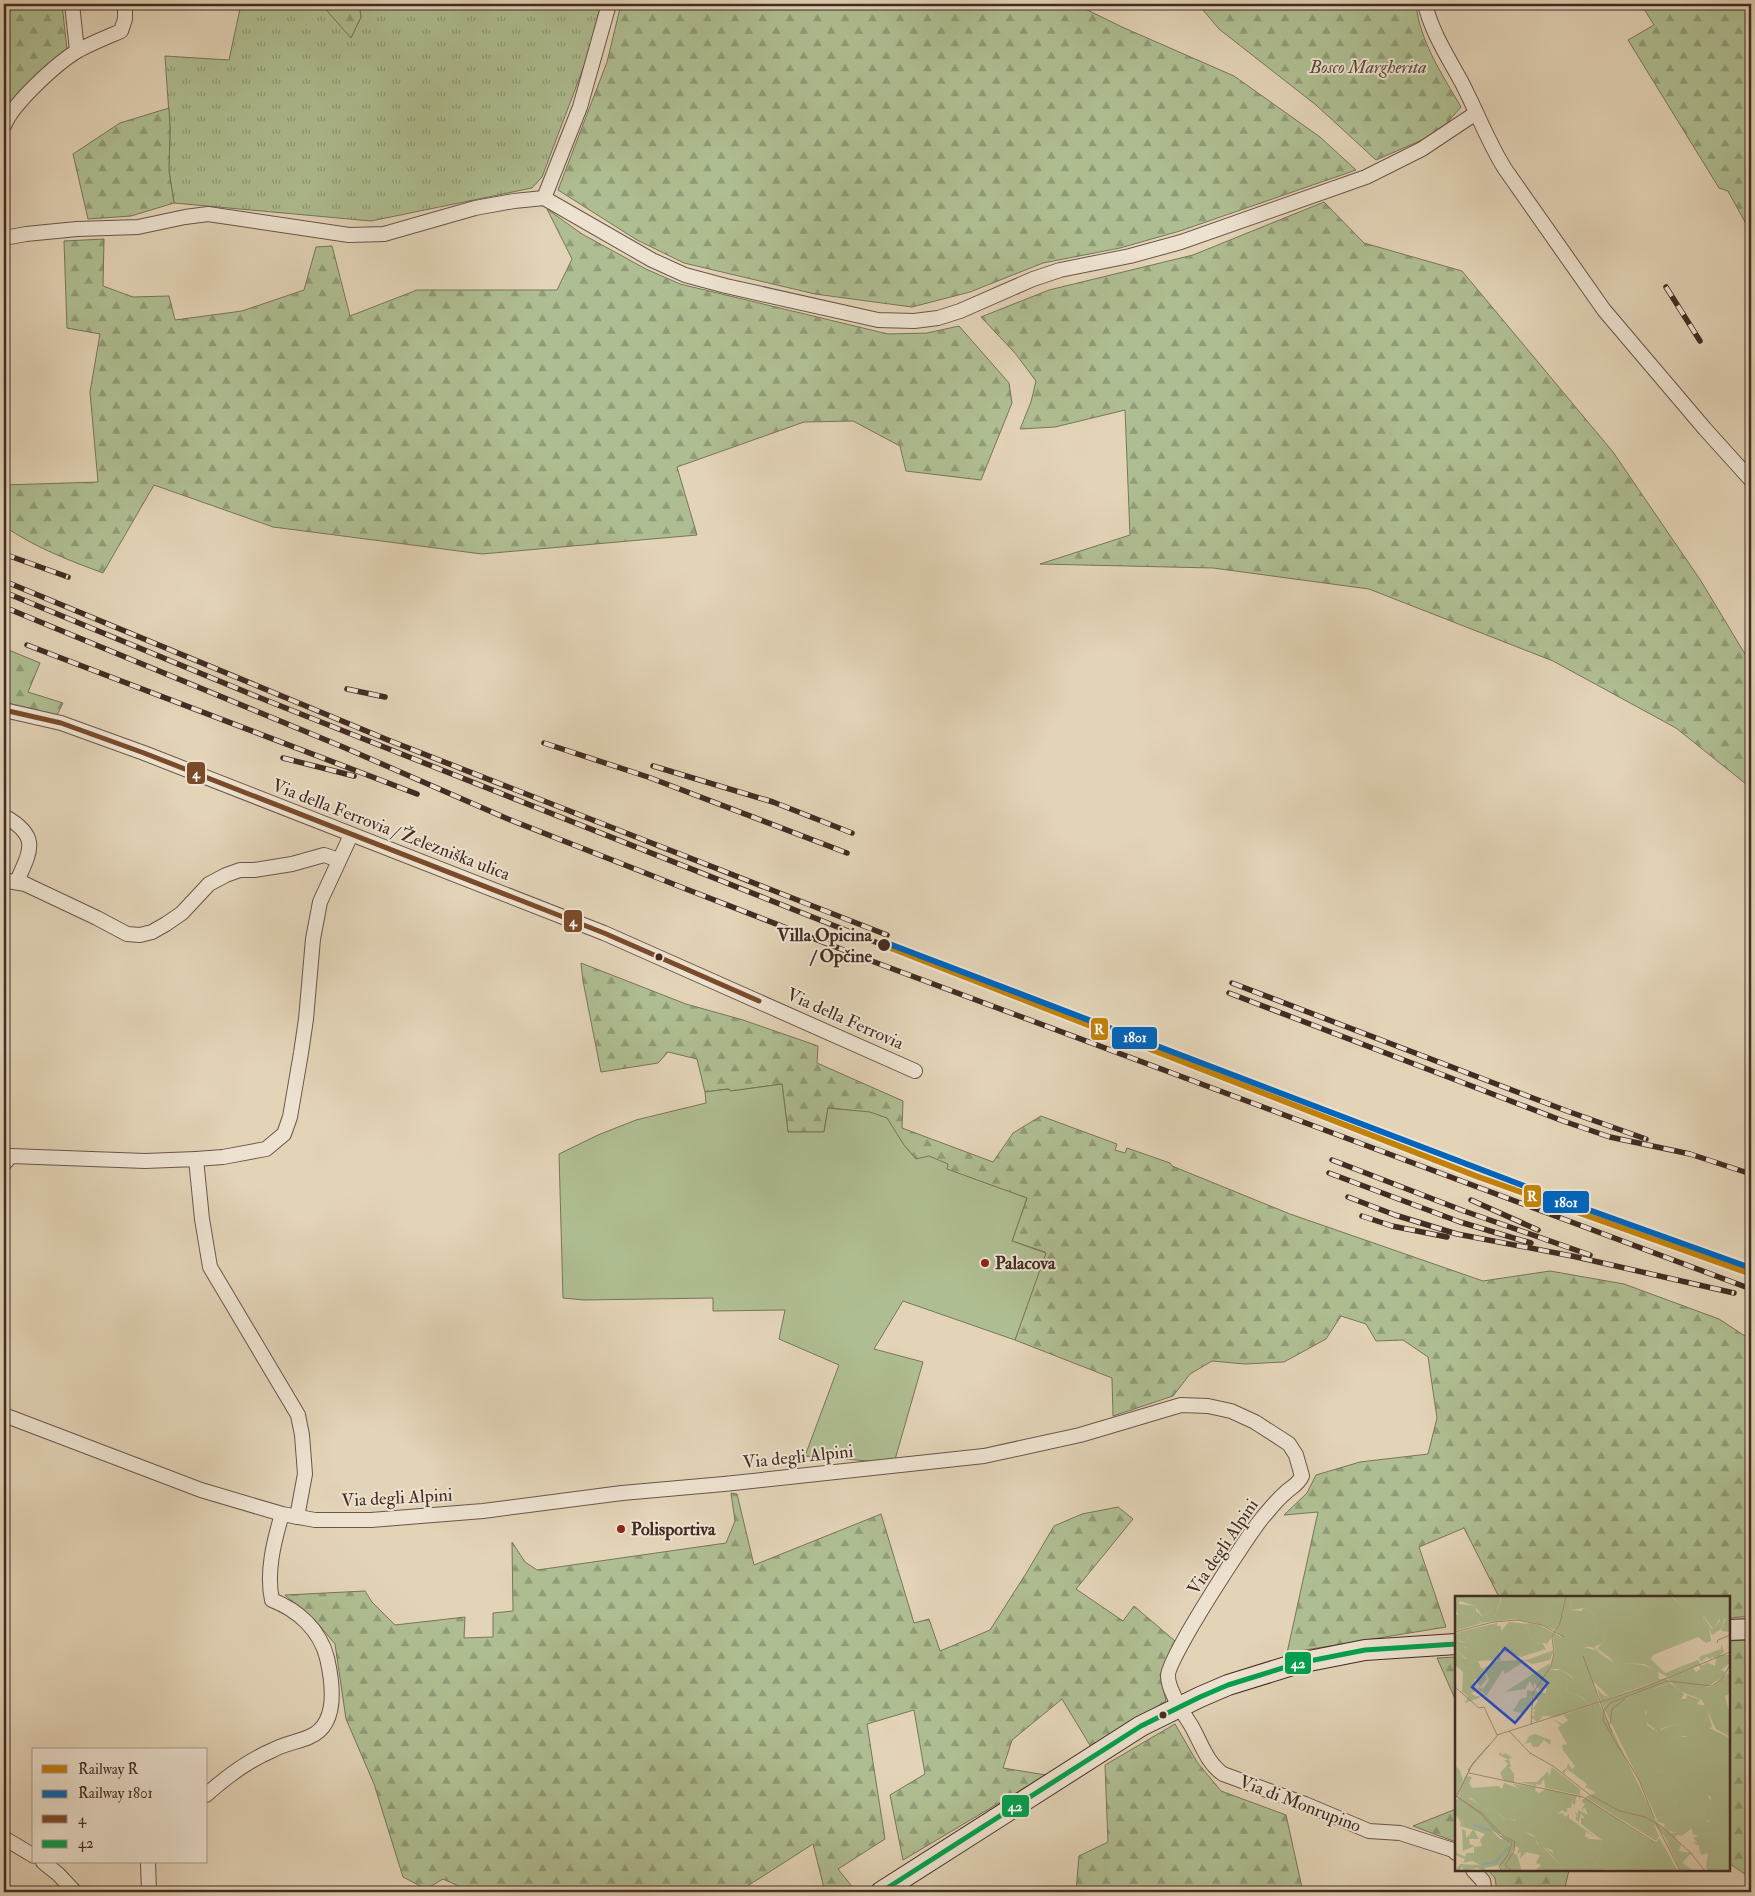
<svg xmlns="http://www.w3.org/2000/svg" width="1755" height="1896" viewBox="0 0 1755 1896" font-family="'IM FELL Double Pica',serif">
  <defs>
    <pattern id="grass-tufts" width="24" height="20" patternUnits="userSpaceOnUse" patternTransform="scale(1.25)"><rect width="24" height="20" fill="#afbe92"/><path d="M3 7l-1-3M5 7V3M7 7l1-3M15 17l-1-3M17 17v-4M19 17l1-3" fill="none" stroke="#909b77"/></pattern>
    <pattern id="forest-firs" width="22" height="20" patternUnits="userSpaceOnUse" patternTransform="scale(1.25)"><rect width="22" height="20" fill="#afbe92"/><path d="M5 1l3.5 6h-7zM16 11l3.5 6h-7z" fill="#909b77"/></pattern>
  </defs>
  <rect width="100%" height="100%" fill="#e3d3b7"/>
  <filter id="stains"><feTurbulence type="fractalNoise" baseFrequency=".004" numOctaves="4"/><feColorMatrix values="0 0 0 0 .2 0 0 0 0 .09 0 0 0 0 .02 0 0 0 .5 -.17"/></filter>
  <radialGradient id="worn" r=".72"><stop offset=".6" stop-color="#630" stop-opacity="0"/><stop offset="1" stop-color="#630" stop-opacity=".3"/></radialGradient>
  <!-- grass -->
  <polygon fill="url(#grass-tufts)" stroke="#78755a" points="241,4 321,4 351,37 361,17 359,4 601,4 587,58 542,177 532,188 371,221 174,203 169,171 170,129 165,56 229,60"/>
  <!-- forest -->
  <g fill="url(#forest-firs)" stroke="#78755a">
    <polygon points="4,4 62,4 67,50 30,80 4,111"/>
    <polygon points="321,4 359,4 361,17 351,38"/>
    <polygon points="621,4 1075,4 1122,27 1234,76 1320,137 1356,170 1180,231 1120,248 1043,263 970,292 912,307 815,294 684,263 637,240 558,190 607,62"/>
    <path d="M1198 4H1416C1420 42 1442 74 1461 107L1446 124 1422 140 1376 160 1316 105 1219 29Z"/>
    <polygon points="1641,4 1751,4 1751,233 1728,191 1719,188 1628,40 1654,25"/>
    <polygon points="169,108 170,129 169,171 174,203 131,216 88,219 73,154 120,123"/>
    <polygon points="1324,202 1364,243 1462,271 1613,452 1701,581 1751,664 1751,788 1676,728 1553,661 1369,589 1213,568 1040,564 1130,535 1125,410 1055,427 1020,429 1031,402 1036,381 1015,353 981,317 1049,290 1193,255"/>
    <path d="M547 209 582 234 646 269 680 284 888 334 927 333 959 326 1009 383 1012 403 981 480 906 471 900 446 853 421 804 422 677 467 697 535 482 554 273 527 154 485 103 573C68 560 34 547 4 526V485L98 482 90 392 100 334 67 328 64 241 104 239 103 286 133 297 169 296 175 320 242 311 304 290 316 247 332 246 350 316 417 290H557L572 259Z"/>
    <polygon points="4,648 40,663 28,692 63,703 57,715 4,702"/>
    <polygon points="581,963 686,1004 743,1020 818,1046 817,1063 903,1101 902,1128 993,1162 1013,1133 1041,1116 1117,1144 1115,1150 1125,1153 1127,1148 1170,1163 1172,1166 1290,1214 1483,1281 1550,1271 1624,1284 1719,1319 1751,1340 1751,1616 1729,1618 1729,1597 1499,1597 1464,1528 1419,1547 1446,1627 1287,1653 1318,1512 1284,1515 1307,1493 1316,1475 1360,1462 1428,1454 1437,1418 1428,1357 1403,1340 1376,1341 1366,1324 1341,1316 1326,1339 1284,1362 1245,1364 1212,1361 1190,1374 1173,1396 1113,1416 1112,1378 1015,1340 1045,1252 1012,1241 1027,1198 916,1159 904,1145 848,1110 828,1108 824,1132 788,1132 782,1084 731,1091 728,1089 705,1092 697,1059 668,1052 658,1063 601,1072 583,981"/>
    <polygon points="731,1493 737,1494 754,1565 881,1514 914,1623 929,1619 940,1651 990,1630 1027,1572 1054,1526 1082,1514 1118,1507 1133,1519 1076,1589 1123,1621 1134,1606 1175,1641 1160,1675 1166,1701 1091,1747 1062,1699 1012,1740 1003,1768 1046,1775 903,1860 890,1795 925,1774 914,1710 867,1724 885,1839 838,1869 854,1889 849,1892 825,1892 813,1844 738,1892 472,1892 443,1879 426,1889 403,1877 374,1784 346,1719 335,1644 315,1620 285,1595 365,1591 372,1602 395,1625 465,1617 464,1638 493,1637 493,1613 513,1611 512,1542 525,1562 537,1570 726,1543 735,1521"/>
    <polygon points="1751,1640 1751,1892 1743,1892 1749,1877 1729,1863 1729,1641"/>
    <polygon points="1456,1657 1456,1701 1437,1658"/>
    <polygon points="1175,1724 1197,1762 1221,1791 1286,1815 1303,1892 1076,1892 1079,1856 1108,1842 1105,1765"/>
    <polygon points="1456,1809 1456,1842 1413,1826"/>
    <polygon points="1488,1870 1569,1870 1564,1892 1497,1892 1495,1878"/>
  </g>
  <!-- green -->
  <polygon fill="#afbe92" stroke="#78755a" points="782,1084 788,1132 824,1132 828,1108 870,1112 887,1118 904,1145 916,1159 929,1156 948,1164 947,1169 1027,1198 1012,1241 1046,1253 1015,1340 903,1301 874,1349 923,1362 894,1463 805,1456 839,1365 779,1339 785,1310 713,1311 713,1298 584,1300 563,1298 559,1154 598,1135 636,1120 706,1103 705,1092 728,1089 731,1091"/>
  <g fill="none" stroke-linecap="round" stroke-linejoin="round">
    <!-- street casing -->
    <g stroke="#6a5648" stroke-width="16">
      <g id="street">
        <polyline points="72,4 77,51"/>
        <path d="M1425 4C1432 33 1448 57 1462 83 1477 112 1488 142 1505 169L1604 310 1705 429 1751 480"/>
        <path d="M4 126C12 104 58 62 79 50 92 43 107 37 121 31L125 19V4"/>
        <polyline points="544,198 580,107 609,4"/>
        <polyline points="4,238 26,234 77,229 138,227 185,217 208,214 349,235 384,234 475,208 514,201 544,198 652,260 685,275 726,286 878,320 914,321 938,318 960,311 1033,279 1060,270 1130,256 1181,242 1366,177 1422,149 1476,113"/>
        <polyline points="4,710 61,723 144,753 604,933 915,1071"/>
        <path d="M4 816C40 836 31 850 17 881"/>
        <polyline points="4,883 8,881 25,884 97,918 127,934 140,935 152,932 166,924 182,913 209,884 226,875 240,870 254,870 292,864 324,855 339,860"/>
        <polyline points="196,1159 223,1157 266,1149 284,1134 290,1117 301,1053 306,1019 313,939 320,902 351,835"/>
        <polyline points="4,1164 11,1156 145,1161 196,1159 202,1219 210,1267 298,1415 302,1435 305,1474 297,1517"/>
        <path d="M4 1415 201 1490 282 1514 315 1520H371L483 1511 622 1493 724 1484 984 1456 1080 1435 1181 1405 1208 1406 1231 1411 1255 1422 1289 1444 1296 1455 1302 1476C1298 1485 1291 1487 1284 1494 1276 1501 1270 1509 1263 1517 1248 1535 1167 1659 1168 1676 1168 1691 1184 1714 1192 1727 1201 1743 1207 1763 1223 1774L1305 1804 1369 1831 1400 1833 1453 1850 1456 1853"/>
        <path d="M206 1795C225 1778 249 1760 273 1750 284 1744 297 1742 309 1737 339 1725 333 1684 327 1658 320 1630 298 1610 272 1600 266 1572 274 1541 282 1514"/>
        <polyline points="4,1838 34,1856"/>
        <polyline points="43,1862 58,1874 75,1892"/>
        <polyline points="148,1862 149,1892"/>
        <polyline points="1473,1870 1483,1881 1485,1892"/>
      </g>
    </g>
    <!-- secondary casing -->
    <g stroke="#422c23" stroke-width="22">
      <g id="secondary">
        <polyline points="1729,1630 1751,1629"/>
        <polyline points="881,1892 1141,1726 1200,1697 1228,1685 1299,1663 1365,1650 1456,1644"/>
      </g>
    </g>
    <!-- street -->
    <use href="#street" stroke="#ede2d0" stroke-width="14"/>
    <!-- secondary -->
    <use href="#secondary" stroke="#ede2d0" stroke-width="20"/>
    <!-- rail casing -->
    <g stroke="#422c23" stroke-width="5.5">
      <g id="rail">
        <polyline points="1666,287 1700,341"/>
        <polyline points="4,554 68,577"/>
        <polyline points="4,581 388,740 887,935"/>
        <polyline points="4,592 258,697 883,945"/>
        <polyline points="4,607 343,747 508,819 686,889 877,963 1751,1289"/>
        <polyline points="27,645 417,794"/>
        <polyline points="347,689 385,697"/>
        <polyline points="544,743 648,777 847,853"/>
        <polyline points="283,758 354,776"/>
        <polyline points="653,766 773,802 852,833"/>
        <polyline points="1232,983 1567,1111 1646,1139"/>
        <polyline points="1229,993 1563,1121 1610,1137 1690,1154 1751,1174"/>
        <polyline points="1332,1160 1464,1211 1590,1255"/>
        <polyline points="1329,1173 1460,1222 1531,1243"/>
        <polyline points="1348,1197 1395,1215 1457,1234 1572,1256 1734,1293"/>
        <polyline points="1471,1200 1538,1230"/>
        <polyline points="1362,1216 1392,1226 1447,1237"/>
      </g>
    </g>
    <!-- rail -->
    <use href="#rail" stroke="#ede2d0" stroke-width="4" stroke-dasharray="11" stroke-linecap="butt"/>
    <!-- bus-1 casing -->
    <g stroke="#ede2d0" stroke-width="9">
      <polyline id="bus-1" points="4,710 61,723 144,753 604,933 759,1001"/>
    </g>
    <!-- bus-2 casing -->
    <g stroke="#ede2d0" stroke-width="9">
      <polyline id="bus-2" points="881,1892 1141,1726 1200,1697 1228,1685 1299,1663 1365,1650 1456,1644"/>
    </g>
    <!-- bus-1 -->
    <use href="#bus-1" stroke="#7a4b2a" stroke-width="5"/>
    <!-- bus-2 -->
    <use href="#bus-2" stroke="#03a04f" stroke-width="5"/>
    <!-- rail-1 casing -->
    <g stroke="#ede2d0" stroke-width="10">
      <polyline id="rail-1" points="883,945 1476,1176 1751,1274"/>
    </g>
    <!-- rail-2 casing -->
    <g stroke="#ede2d0" stroke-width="10">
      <polyline id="rail-2" points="884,942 1561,1200 1748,1267"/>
    </g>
    <!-- rail-1 -->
    <use href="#rail-1" stroke="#c1810a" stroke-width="6"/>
    <!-- rail-2 -->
    <use href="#rail-2" stroke="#0065bd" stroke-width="6"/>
  </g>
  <!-- markers -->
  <g fill="#422c23" stroke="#ede2d0" stroke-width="2">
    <circle cx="884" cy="945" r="7"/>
    <circle cx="659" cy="957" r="4.5"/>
    <circle cx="1163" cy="1715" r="4.5"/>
  </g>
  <g fill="#8f2418" stroke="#ede2d0" stroke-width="2">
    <circle cx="985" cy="1263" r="5"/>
    <circle cx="621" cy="1529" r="5"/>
  </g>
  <g text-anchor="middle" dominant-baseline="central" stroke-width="4" stroke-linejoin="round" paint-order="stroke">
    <!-- park labels -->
    <g font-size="18" font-style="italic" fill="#584939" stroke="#ede2d0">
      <text x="1368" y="67">Bosco Margherita</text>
    </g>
    <!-- street labels -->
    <g font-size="18" fill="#422c23" stroke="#ede2d0">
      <text transform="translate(391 830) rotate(21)">Via della Ferrovia / Železniška ulica</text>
      <text transform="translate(845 1019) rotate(24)">Via della Ferrovia</text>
      <text transform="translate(798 1457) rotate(-6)">Via degli Alpini</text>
      <text transform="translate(397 1498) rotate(-3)">Via degli Alpini</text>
      <text transform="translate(1223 1547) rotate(-56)">Via degli Alpini</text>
      <text transform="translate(1300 1804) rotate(21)">Via di Monrupino</text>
    </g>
    <!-- stop labels -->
    <g font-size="18" font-weight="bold" fill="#422c23" stroke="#ede2d0" text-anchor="end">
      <text x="872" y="935">Villa Opicina<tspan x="872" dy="21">/ Opčine</tspan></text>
    </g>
    <!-- poi labels -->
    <g font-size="18" font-weight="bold" fill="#422c23" stroke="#ede2d0" text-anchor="start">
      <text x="995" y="1263">Palacova</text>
      <text x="631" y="1529">Polisportiva</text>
    </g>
  </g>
  <!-- overview -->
  <g transform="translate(1455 1596)">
    <rect width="275" height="275" fill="#e3d3b7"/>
    <path d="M0 0H45L46 10V0H115L116 14 126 15 129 12 140 19 137 24 144 31 139 38H151L148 47 139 51 152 61 137 51H128L140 54 157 66 188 69 203 75 204 83 211 82 146 105 142 92 148 99 154 101 138 85 144 106 134 109 127 101 111 96 113 86 120 85 116 80 105 73H95L100 56 98 39 92 48 86 46 85 49 73 39 75 35 70 30 73 27 84 29 108 42 101 35 105 26 100 34 81 27 60 23 31 26 0 35V19H3L0 10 25 27 34 20 38 25 45 7 32 3 37 14 28 21 20 10 5 5 3 8ZM265 18 270 19 267 32 257 39 254 31 238 25H248L249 21 257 34 265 25ZM13 36 16 37 11 47 3 44 20 61 24 72H28L32 83 25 91 21 85 24 84 18 83 17 73 8 69 12 63 0 53V38ZM266 47 269 56 265 59H275V67L266 74 270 76 267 82 251 91H257L273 77 275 78V98L270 100 275 118V141L261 133 247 104 225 95 212 82 238 72 241 76 253 67 260 70 261 62 256 61 257 64 252 61 246 66 244 61 266 53ZM211 82 215 87 202 91 180 106 190 112 192 129 202 136V132L206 134 220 128 227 129 223 140 217 142 239 140 247 143 245 136 252 131 275 142V275H254L251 271 253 257 246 259 244 250 238 246H242L238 242 243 240 238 238 235 227 227 221 220 204 211 201 214 196 220 203V196L224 198 228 195 215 178 202 174 191 178 193 184 189 188 192 190H188L193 197H200L194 205 146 106ZM247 197 256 201 257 216 265 220 263 224 253 226 242 201ZM144 107 201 225 208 233 215 230V237L227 236 228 240 222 239 220 242 226 249 224 255 236 257 227 267 239 275H225L210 241 199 228 204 240 201 245 130 201 141 197 131 191 129 194 132 188 112 173 109 178 107 175 112 172 113 167 117 173 120 170 108 154 107 149 112 148 103 132 106 129 97 123 108 128 113 124 108 119ZM11 200 29 212 39 214 49 223 58 227 54 222 61 225 69 235 80 242 83 250 64 244 62 240 50 235V240L6 224 0 218V204ZM127 201V204L131 202 194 244 202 246 204 242 223 275 146 273 140 267 148 256 144 253 147 244 126 228V222H130L127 219 126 216 124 226 120 223 122 220 119 215 123 219V214L133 219 130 211 126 214 130 208 127 206ZM88 250 103 261 127 268 132 275 110 274Z" fill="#afbe92" fill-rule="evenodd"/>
    <path d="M115 0H215L233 14 216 0H275V36L266 35 270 24 268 18 258 33 249 20 248 25H239L254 31 256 45 251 47 243 41 198 59 196 63 210 77 243 64 247 70 253 66 252 72H245L244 69 212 81 189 68 160 67 158 66 151 61 159 65 142 52 148 47 151 38H139L144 31 137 24 140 19 129 12 116 14ZM32 1 45 6 38 25 34 20 28 26H19L0 10V4L4 8 21 10V15L28 21 37 14 31 5ZM54 26 74 28 70 30 75 35 73 39 85 49 86 45 91 53 66 61 44 54 46 65 72 64 99 54 95 64 78 68 70 65 50 78 48 74 32 99 10 107 13 100 7 96 8 76 0 69V53L13 65 8 69 17 73 21 95 16 97 20 100 28 101 30 98 24 94 22 91 28 93 34 84 29 72 44 64 23 65 26 72H24L11 51 0 45 11 47 16 37H0L42 27V30H46V35ZM95 67V73L102 75 105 73 121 85 113 86 111 96 126 101 134 109 101 121 92 115V120H85L88 121 82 126 76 121 80 119 78 117 81 114 85 116 78 113 83 105 78 99 73 114 67 117 58 115 65 103 72 101V94L91 97 92 87 85 94 79 87V93L75 85 70 93 50 96ZM215 87 229 98 226 103H231L232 99 245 104 242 108 251 110 257 131 246 136 248 143 228 140 218 146 217 142 223 140 227 129 220 128 197 136 200 133 189 125 192 116 180 106 182 99ZM80 138 96 144 95 149 89 144 83 151H78L75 146 70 148 74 140ZM45 155 47 159 50 157 58 162H54L56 171H54L59 178V187L49 185 45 177 53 168 49 164H54L44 159ZM0 170 5 174 8 184 0 201ZM97 171 125 193V199L90 192 89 183 85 189 81 188 82 190 65 186H82L93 175 94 181ZM202 174 215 178 228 195 220 206 229 215 228 221 235 226 237 232 228 239 210 233 215 230 209 232 210 228 203 226 193 203 188 190H192L185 185 192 183 191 176ZM12 180 17 181 14 187 17 192 43 190 47 193 49 187 65 193 58 188 81 191 80 194 84 197 91 193 125 200V206L124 200 121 201 120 209 117 207 116 212H111L113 213 111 217 107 214 103 218 108 217 110 221 114 218V222L140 241 131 236 130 240 134 243 147 244 144 253 148 256 140 267 146 273 160 275H132L127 268 100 261 97 254 88 251 110 274 117 275H80L86 269 81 267 85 259 71 256 65 263 66 256 62 258 64 252 61 250 57 256 62 259 67 275 46 274 45 269 30 272V275L22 272 9 275 7 270 5 275H0L5 268 25 269 17 265 8 267 10 263 0 259V249L2 257 11 261V257H19V251L27 250 25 244 30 238 19 234 24 243H14L15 248 20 250 8 255 7 233 11 235V242L18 234 5 230 4 232 6 227 0 218 6 224 35 233 45 243H49L45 240H50V235L60 237 64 244 84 249 78 239 61 232V224L54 222 60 227 58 230 39 214 28 212 16 202H3ZM250 197 262 211 257 216 269 219 260 229 249 222 250 218 242 206V198Z" fill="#afbe92"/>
    <path d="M217 0H250L244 12 246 18 234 14ZM93 97 97 113 101 121 92 120 87 99Z" fill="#afbe92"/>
    <path fill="none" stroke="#96b7b3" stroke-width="2.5" d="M19 229 37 235M26 269 40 266 54 251"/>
    <path fill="none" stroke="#a3907c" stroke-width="1" d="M0 36 38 26 63 24 87 29 109 41M262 47 263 44 275 39M128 60 157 137M0 91 24 112 29 111 42 139M155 128 157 113 170 103M76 129 78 97 96 70 99 57 97 41 105 27 111 0M54 135 75 157 98 170 135 199 165 215 190 221 206 230 235 256 250 275M42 139 188 92 275 56M34 149 18 167 1 200 25 217 45 240 57 247 53 259 44 271 47 275M164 151 184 184 199 222M165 154 148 124 149 115 155 107 212 85 257 90 267 83 275 69M15 173 2 201 27 217 47 239 60 246 59 255 50 269 57 275M13 174 43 139M14 177 128 201 199 246M201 227 225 275"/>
    <path fill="#1d4ed8" fill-opacity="0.15" stroke="#1d4ed8" stroke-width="2.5" d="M50 52 93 87 60 127 17 91Z"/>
    <rect width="275" height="275" fill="none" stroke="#422c23" stroke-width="2.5"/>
  </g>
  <g stroke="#ede2d0" stroke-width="2">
    <rect x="186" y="761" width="20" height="24" rx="5" fill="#7a4b2a"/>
    <rect x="563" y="909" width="20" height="24" rx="5" fill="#7a4b2a"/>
    <rect x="1090" y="1017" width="19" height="24" rx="5" fill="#c1810a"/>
    <rect x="1111" y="1026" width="47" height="24" rx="5" fill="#0065bd"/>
    <rect x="1523" y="1184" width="19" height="24" rx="5" fill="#c1810a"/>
    <rect x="1542" y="1190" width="48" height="24" rx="5" fill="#0065bd"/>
    <rect x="1284" y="1651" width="28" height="24" rx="5" fill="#03a04f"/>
    <rect x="1001" y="1794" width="29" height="24" rx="5" fill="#03a04f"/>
  </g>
  <g font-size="14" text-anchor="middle" font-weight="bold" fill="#fff">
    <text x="196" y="778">4</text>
    <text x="573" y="926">4</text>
    <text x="1099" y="1034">R</text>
    <text x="1135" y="1042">1801</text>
    <text x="1532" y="1201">R</text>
    <text x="1566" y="1207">1801</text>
    <text x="1298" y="1668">42</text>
    <text x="1015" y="1811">42</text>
  </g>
  <!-- margin -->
  <rect width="1755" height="1896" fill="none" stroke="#e3d3b7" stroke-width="20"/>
  <rect x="5" y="5" width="1745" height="1886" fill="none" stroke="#422c23" stroke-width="2.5"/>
  <rect x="10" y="10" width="1735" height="1876" fill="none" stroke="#422c23"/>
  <!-- legend -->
  <rect x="32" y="1748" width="175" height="115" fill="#ede2d0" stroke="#a9998b"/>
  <rect x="42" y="1765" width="25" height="8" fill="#c1810a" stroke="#a9998b"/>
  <text x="78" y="1774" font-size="15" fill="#422c23">Railway R</text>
  <rect x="42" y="1790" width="25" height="8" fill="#0065bd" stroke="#a9998b"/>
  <text x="78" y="1798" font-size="15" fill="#422c23">Railway 1801</text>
  <rect x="42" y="1815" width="25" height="8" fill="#7a4b2a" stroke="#a9998b"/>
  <text x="78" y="1824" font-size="15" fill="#422c23">4</text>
  <rect x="42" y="1840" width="25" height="8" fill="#03a04f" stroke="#a9998b"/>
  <text x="78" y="1848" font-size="15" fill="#422c23">42</text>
  <rect width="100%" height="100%" filter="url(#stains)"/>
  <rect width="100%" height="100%" fill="url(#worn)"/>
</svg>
